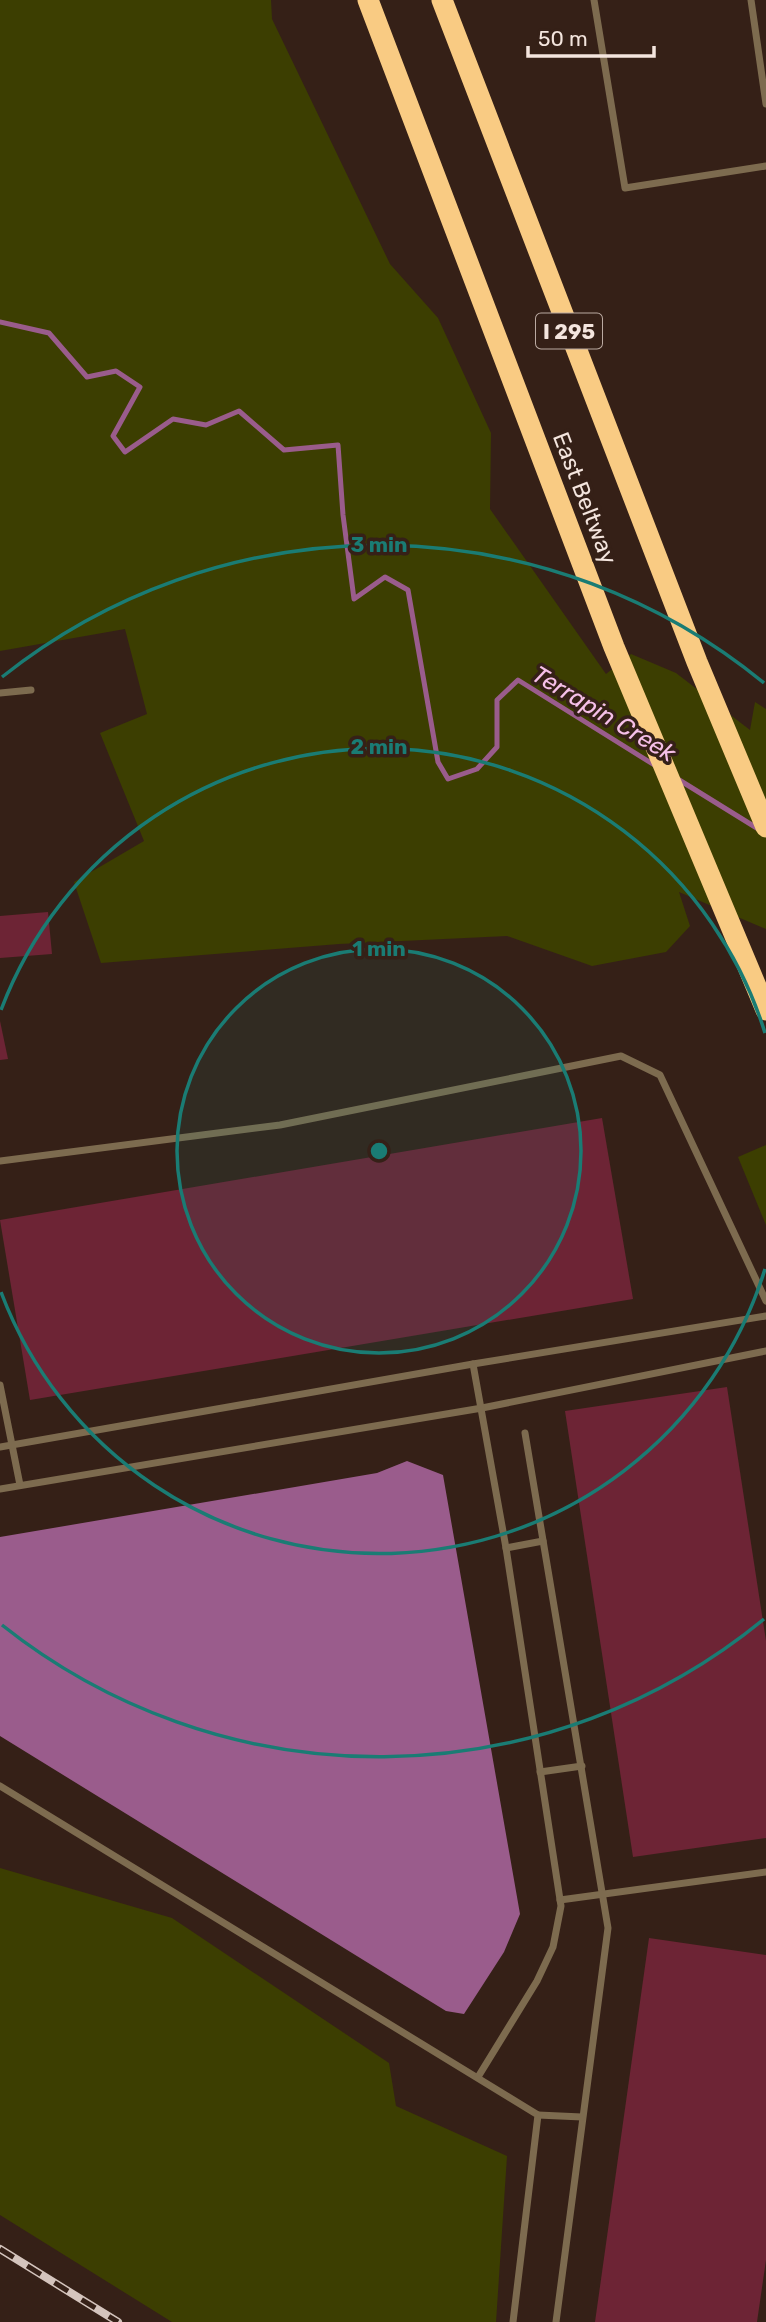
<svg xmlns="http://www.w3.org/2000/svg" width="766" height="2322" viewBox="0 0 766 2322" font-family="Rubik,sans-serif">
  <rect width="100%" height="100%" fill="#352017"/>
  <!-- green -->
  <g fill="#3c3e01">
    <polygon points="0,0 271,0 272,19 390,264 438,318 491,433 490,509 606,674 631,654 676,673 750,730 755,702 766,709 766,929 679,892 690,926 666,952 592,966 507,936 339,944 101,963 74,882 144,841 100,733 147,714 125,629 0,651"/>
    <polygon points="766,1145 766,1225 738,1157"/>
    <polygon points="0,1868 172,1918 389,2063 396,2106 507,2156 496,2322 172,2322 0,2215"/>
  </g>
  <!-- water -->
  <polygon fill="#9a5c8c" points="407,1461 443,1475 520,1914 504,1952 464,2014 446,2011 0,1736 0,1537 377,1473"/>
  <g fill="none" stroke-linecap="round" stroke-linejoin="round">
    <!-- stream -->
    <g stroke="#9a5c8c" stroke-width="5">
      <polyline points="0,322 49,333 87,377 116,371 140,387 113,436 125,452 173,419 206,425 239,411 284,450 338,445 343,515 354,599 385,577 408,590 438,762 448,779 477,769 497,747 497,700 518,680 656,766"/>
      <polyline points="676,778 760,830"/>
    </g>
  </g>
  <!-- building -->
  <g fill="#6d2435">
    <polygon points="48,912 52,954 0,958 0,916"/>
    <polygon points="0,1021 8,1059 0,1060"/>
    <polygon points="602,1118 633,1299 30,1400 0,1220"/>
    <polygon points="727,1387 766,1641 766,1838 633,1857 565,1411"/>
    <polygon points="649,1938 766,1955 766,2260 757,2322 595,2322"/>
  </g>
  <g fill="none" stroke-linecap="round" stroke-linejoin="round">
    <!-- lane -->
    <g stroke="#7d6b4f" stroke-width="7">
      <polyline points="594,0 625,188 766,166"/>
      <polyline points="751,0 766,104"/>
      <polyline points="0,693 31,690"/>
      <polyline points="0,1161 280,1125 621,1056 660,1075 766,1301"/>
      <polyline points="0,1385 20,1485"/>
      <polyline points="525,1433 608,1928 556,2322"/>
      <polyline points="0,1447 473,1364"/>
      <polyline points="0,1489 482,1408 766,1351"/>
      <polyline points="506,1548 543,1541"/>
      <polyline points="540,1772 582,1766"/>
      <polyline points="0,1786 538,2115 513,2322"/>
      <polyline points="560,1900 766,1872"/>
      <polyline points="478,2077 537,1981 553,1947 561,1906 506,1548 473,1364 766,1316"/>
      <polyline points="538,2115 582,2117"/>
    </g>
    <!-- highway -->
    <g stroke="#f9cb83" stroke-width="21">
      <polyline points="368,0 614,647 766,1010"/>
      <polyline points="442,0 697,662 766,827"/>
    </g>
    <!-- rail casing -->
    <g stroke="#d4c4bd" stroke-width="8">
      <polyline id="rail" points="0,2249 118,2322"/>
    </g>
    <!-- rail -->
    <use href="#rail" stroke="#352017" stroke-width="5" stroke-dasharray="16" stroke-linecap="butt"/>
  </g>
  <!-- distance rings -->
  <circle cx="379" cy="1151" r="202" fill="#1a7c74" fill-opacity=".12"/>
  <g fill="none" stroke="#1a7c74" stroke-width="3.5">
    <circle cx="379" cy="1151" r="202"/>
    <path d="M765 1269A404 404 0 0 1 1 1292M1 1010A404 404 0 0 1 765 1033"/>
    <path d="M764 1619A606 606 0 0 1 2 1625M2 677A606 606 0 0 1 764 683"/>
  </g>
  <g text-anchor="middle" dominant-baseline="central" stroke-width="7" stroke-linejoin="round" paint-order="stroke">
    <!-- shield labels -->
    <rect fill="#352017" stroke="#bbaaa2" stroke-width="2" x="536" y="313.5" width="66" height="35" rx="5"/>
    <g font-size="21" font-weight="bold" fill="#f4e5de">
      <text x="569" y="331">I 295</text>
    </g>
    <!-- street labels -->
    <g font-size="23" fill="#f4e5de" stroke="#352017">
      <text transform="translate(585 498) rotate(69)">East Beltway</text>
    </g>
    <!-- water labels -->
    <g font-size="24" font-style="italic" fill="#f6c0e8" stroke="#352017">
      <text transform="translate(604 714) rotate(31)">Terrapin Creek</text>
    </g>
  </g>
  <circle cx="379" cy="1151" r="10" fill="#1a7c74" stroke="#352017" stroke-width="3.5"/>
  <g font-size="21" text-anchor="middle" font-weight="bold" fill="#1a7c74" stroke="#352017" stroke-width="7" stroke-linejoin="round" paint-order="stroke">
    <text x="379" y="552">3 min</text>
    <text x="379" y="754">2 min</text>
    <text x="379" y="956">1 min</text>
  </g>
  <!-- scale -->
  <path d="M528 46v10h126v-10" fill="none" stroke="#f4e5de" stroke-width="3.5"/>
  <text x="538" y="46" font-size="21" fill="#f4e5de" stroke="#352017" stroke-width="5" paint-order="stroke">50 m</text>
</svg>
